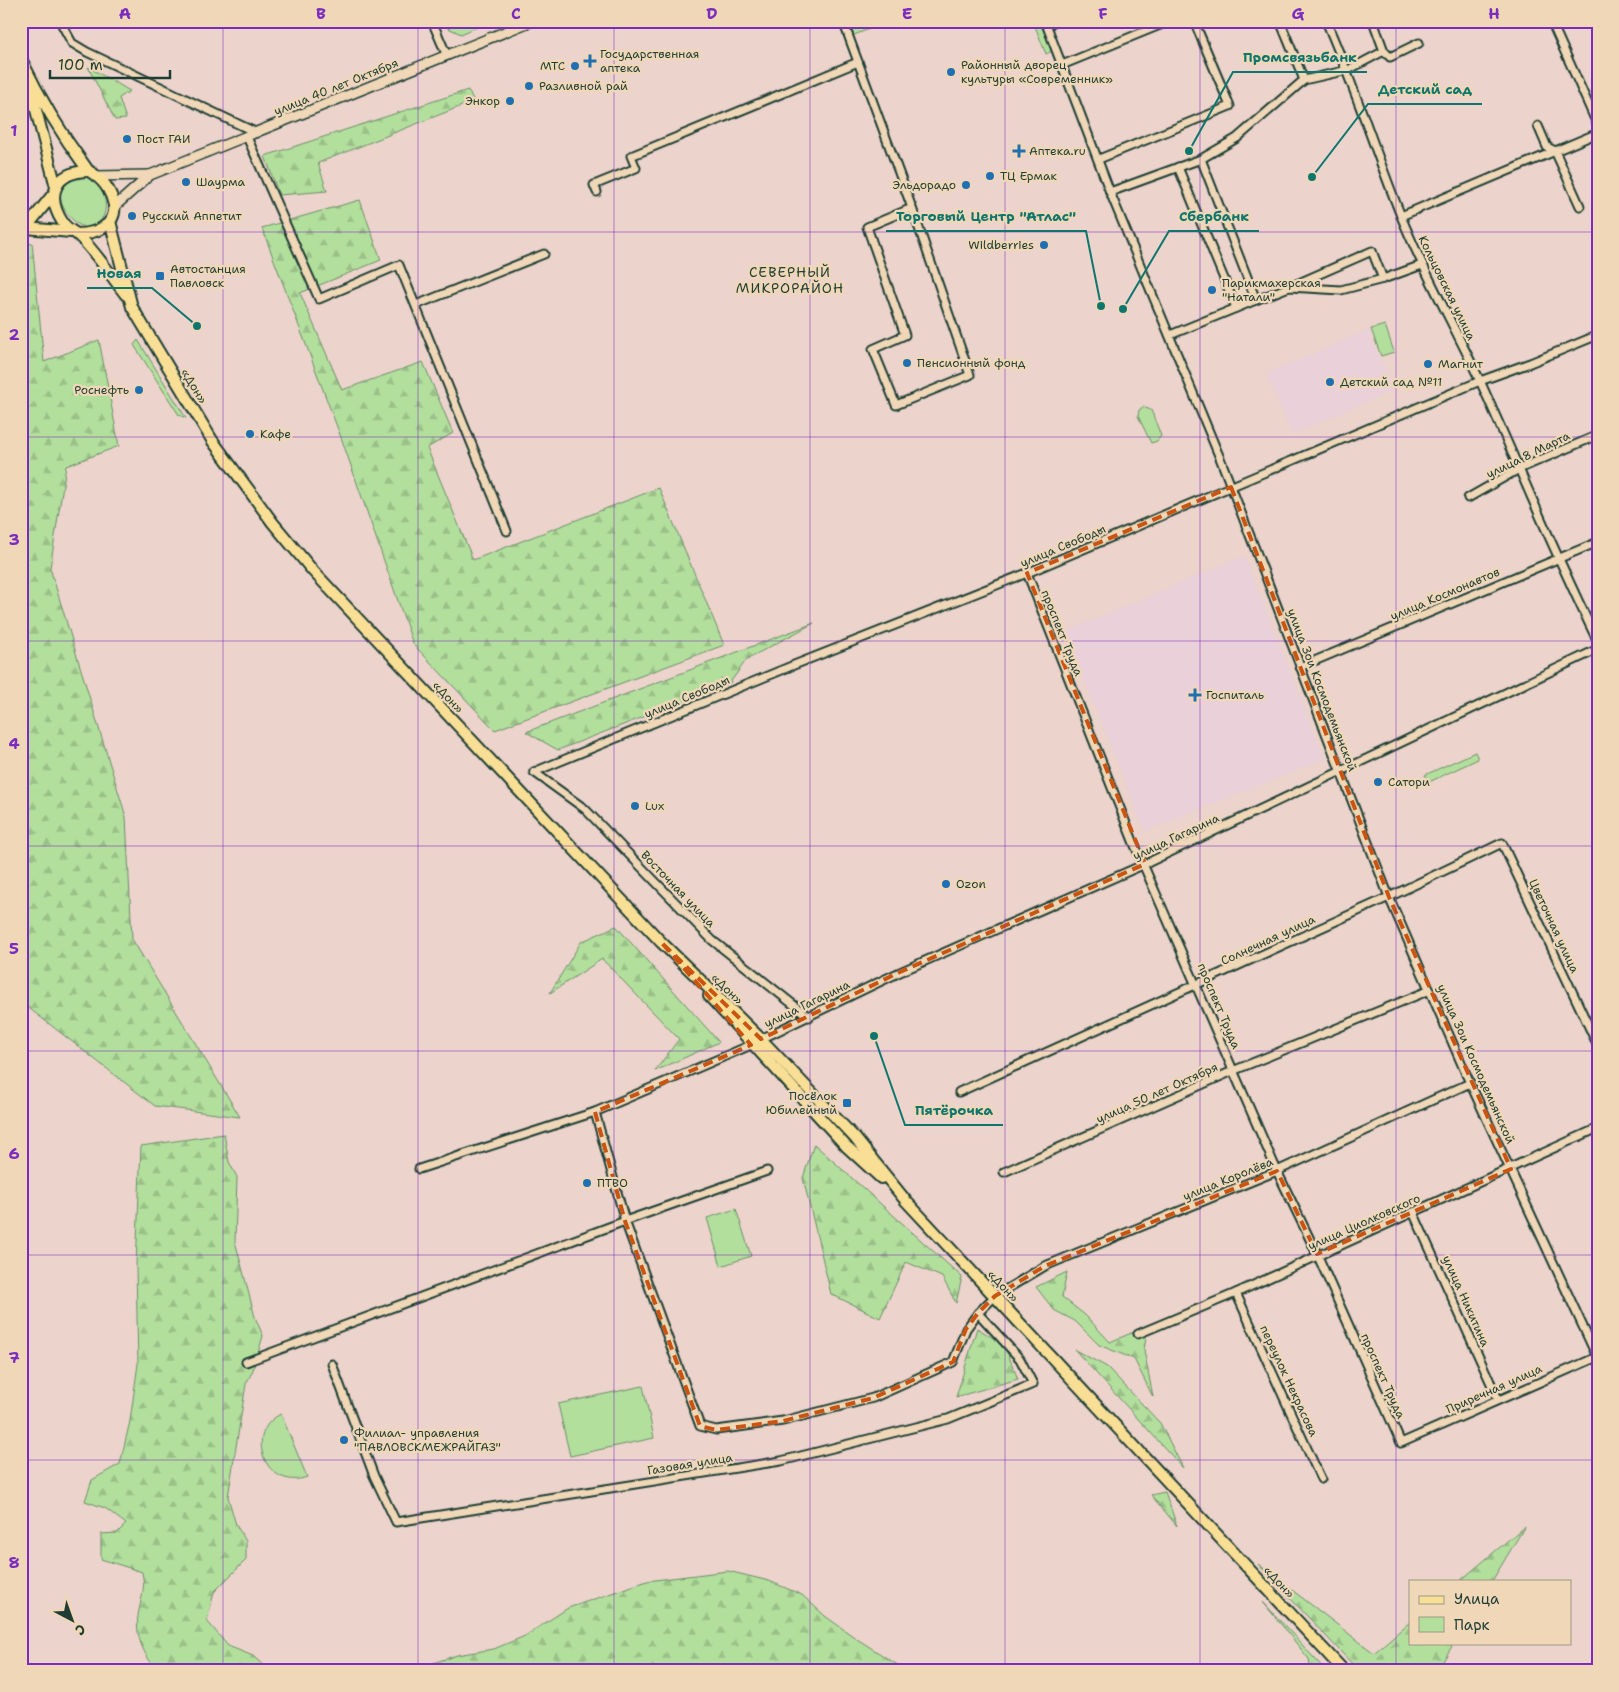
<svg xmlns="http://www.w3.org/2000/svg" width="1619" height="1692" viewBox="0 0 1619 1692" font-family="'Shantell Sans',sans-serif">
  <defs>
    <pattern id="forest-firs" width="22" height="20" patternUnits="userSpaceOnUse" patternTransform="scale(1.25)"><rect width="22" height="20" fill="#b3df9d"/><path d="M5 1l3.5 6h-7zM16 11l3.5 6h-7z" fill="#9ac088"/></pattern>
  </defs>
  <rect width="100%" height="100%" fill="#ecd3cb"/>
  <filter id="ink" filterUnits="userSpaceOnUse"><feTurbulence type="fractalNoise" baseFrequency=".02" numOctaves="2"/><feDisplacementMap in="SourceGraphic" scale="10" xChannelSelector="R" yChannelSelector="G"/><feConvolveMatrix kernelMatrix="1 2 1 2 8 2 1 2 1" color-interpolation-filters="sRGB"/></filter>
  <g filter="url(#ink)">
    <!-- built -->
    <g fill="#ead0d9">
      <polygon points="1368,330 1394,390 1292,434 1266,374"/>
      <polygon points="1244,556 1325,759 1145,831 1065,632"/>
    </g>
    <!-- green -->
    <g fill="#b3df9d" stroke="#698e68">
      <polygon points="461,21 491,21 461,34 446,27"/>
      <polygon points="848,21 890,21 854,35"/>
      <polygon points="1033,21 1043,21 1054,50 1046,54"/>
      <path d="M85 175C108 184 116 223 86 228 69 223 47 192 70 179 74 177 81 176 85 175Z"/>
      <polygon points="1385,325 1394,352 1381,356 1371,329"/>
      <polygon points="138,340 186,418 179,415 134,345"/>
      <polygon points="1143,407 1151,410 1161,436 1157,441 1151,443 1138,416 1139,410"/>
      <polygon points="1475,752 1478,759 1429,782 1425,775"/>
      <polygon points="736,1209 751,1256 721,1266 707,1218"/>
      <polygon points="643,1386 654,1438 570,1456 558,1404"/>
      <path d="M281 1414 307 1477C266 1492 242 1432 281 1414Z"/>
    </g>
    <!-- forest -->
    <g fill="url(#forest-firs)" stroke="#698e68">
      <polygon points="88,67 130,91 119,98 126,119 115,120"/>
      <polygon points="468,90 474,101 318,163 327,191 279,195 265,156"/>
      <polygon points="21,143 26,155 21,195"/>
      <polygon points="360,200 381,260 300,293 342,390 423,362 453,433 427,448 473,560 659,488 724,645 495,730 413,644 342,440 262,228"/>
      <polygon points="32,243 44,362 99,340 119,446 66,466 50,568 126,817 132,939 240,1117 155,1106 21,1002 21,246"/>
      <polygon points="814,623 747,659 729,684 558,750 526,732"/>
      <polygon points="616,926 719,1042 655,1071 679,1039 602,959 550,993 581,942"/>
      <path d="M224 1134 229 1162 237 1177 235 1241 255 1317 263 1336 253 1370 246 1384 228 1497 236 1525 246 1541V1560L214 1592 207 1621 228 1646 253 1656 269 1671H157C141 1650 133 1632 140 1606 143 1591 145 1587 142 1572L101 1559V1534L117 1533 126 1524 105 1508 85 1501 92 1480 120 1464 130 1421 138 1364 136 1266 141 1146Z"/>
      <polygon points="814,1144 962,1277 956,1303 942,1277 906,1262 880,1318 831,1294 803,1178"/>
      <polygon points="1067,1272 1062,1297 1085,1315 1110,1342 1148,1326 1144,1350 1153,1397 1134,1359 1099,1345 1075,1321 1054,1310 1036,1287"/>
      <polygon points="977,1328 1004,1345 1018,1379 956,1397"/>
      <polygon points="1075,1350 1107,1367 1160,1423 1183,1468"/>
      <polygon points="1165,1492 1177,1526 1151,1495"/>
      <polygon points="1525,1526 1492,1581 1460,1581"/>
      <polygon points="1258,1564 1374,1653 1410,1622 1410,1643 1454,1643 1437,1671 1359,1671"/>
      <polygon points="728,1571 769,1581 802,1595 825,1616 857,1639 907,1671 409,1671 457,1655 494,1649 525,1636 568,1608 647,1581"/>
      <polygon points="1263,1602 1326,1671 1311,1671 1309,1659"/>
    </g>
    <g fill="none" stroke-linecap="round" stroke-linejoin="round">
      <!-- minor casing -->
      <g stroke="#1f3d34" stroke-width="11">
        <g id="minor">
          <polyline points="60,21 72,43 87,52 257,133"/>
          <polyline points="432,21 447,56"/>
          <polyline points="843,21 912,208 970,375 896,405 873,349 905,335 867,227 912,208"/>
          <polyline points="1045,21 1110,192 1222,463 1389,897 1470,1083 1598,1359"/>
          <polyline points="1280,21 1304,80 1348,70 1384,51 1390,57 1419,43"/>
          <path d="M1326 21C1354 85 1375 151 1401 216 1424 273 1455 327 1481 383 1520 469 1556 557 1598 642"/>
          <polyline points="1373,21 1384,51"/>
          <polyline points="1551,21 1598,126"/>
          <polyline points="1046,25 1056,21"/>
          <polyline points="1062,65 1170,21"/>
          <polyline points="1538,126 1547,147 1555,151 1580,206"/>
          <polyline points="247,137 319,299 399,265 507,531"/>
          <polyline points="1099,159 1230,106 1194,21"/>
          <polyline points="1201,159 1237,138 1304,80"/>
          <polyline points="1178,167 1236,308"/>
          <polyline points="597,192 594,185 636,168 631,156 858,62"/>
          <polyline points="1110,192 1201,159 1256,300 1170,335"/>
          <polyline points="1401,216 1598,133"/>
          <polyline points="1292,286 1372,251 1383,279"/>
          <polyline points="1256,300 1289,287 1341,290 1383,279 1422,265"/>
          <polyline points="416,305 544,254"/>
          <polyline points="1468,498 1519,469 1598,435"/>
          <polyline points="1027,573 1133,841 1277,1171 1317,1254 1401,1443 1597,1357"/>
          <polyline points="1300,667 1598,542"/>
          <polyline points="534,772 794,665 1027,573 1480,381 1530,363 1598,335"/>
          <polyline points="534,772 585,809 712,940 809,1017"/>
          <polyline points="761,1039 900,972 1145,864 1598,649"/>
          <polyline points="959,1092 1389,897 1502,843 1598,1046"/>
          <polyline points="595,1112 625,1221 700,1426 716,1430 783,1421 873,1398 953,1362 966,1329 978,1313"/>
          <polyline points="419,1169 595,1112 751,1045"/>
          <polyline points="1004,1172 1235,1070 1430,990"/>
          <polyline points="1413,1212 1498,1399"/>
          <polyline points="1236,1293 1321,1479"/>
          <polyline points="1138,1334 1236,1293 1598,1128"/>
          <polyline points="246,1362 625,1221 767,1171"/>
          <polyline points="332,1364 374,1476 396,1522 781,1461 948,1419 1033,1384 1020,1359 978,1313 995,1296 1045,1266 1277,1171 1470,1083"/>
        </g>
      </g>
      <!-- tertiary casing -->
      <g stroke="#1f3d34" stroke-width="12">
        <g id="tertiary">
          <polyline points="96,176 150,175"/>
          <polyline points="114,207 150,175 532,21"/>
        </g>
      </g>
      <!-- primary casing -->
      <g stroke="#1f3d34" stroke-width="14">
        <g id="primary">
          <path d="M21 59C39 97 62 135 87 169 89 172 93 173 96 176 105 182 112 194 114 205 117 226 94 234 77 234"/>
          <polyline points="28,79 56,187"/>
          <path d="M88 171C55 172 45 195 63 223 67 229 73 231 78 235 96 252 111 276 126 295"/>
          <polyline points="110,221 132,307 212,440 273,523 313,571 661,942 761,1039 855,1138 906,1201 1344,1671"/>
          <polyline points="26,228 54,193"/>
          <polyline points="21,230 26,228 71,232"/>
          <polyline points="709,996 846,1146 881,1178"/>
        </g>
      </g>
      <!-- minor -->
      <use href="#minor" stroke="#efd7b7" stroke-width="7"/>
      <!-- tertiary -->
      <use href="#tertiary" stroke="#efd7b7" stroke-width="9"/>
      <!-- primary -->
      <use href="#primary" stroke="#f9df96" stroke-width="10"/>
    </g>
  </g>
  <!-- marked area -->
  <path fill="none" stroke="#ca5512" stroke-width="4" stroke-dasharray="10 6" stroke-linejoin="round" d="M1231 487 1389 897 1511 1169 1317 1254 1277 1171 1045 1266 995 1296 978 1313 966 1329 953 1362 873 1398 783 1421 716 1430 700 1426 625 1221 595 1112 751 1045 661 942 761 1039 900 972 1145 864 1027 573Z"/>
  <!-- grid -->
  <path fill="none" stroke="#7b2cbf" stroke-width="1" stroke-opacity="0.55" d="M223 21V1671M418 21V1671M614 21V1671M810 21V1671M1005 21V1671M1200 21V1671M1396 21V1671M21 232H1598M21 437H1598M21 641H1598M21 846H1598M21 1051H1598M21 1255H1598M21 1460H1598"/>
  <!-- markers -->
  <g fill="#1f6fb2" stroke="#efd7b7" stroke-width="2">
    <path d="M587.5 53.5h5v5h5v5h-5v5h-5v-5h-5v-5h5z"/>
    <circle cx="575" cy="66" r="5"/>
    <circle cx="951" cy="72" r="5"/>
    <circle cx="529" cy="86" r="5"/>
    <circle cx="510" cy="101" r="5"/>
    <circle cx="127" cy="139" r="5"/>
    <path d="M1016.5 143.5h5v5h5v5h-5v5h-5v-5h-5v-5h5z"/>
    <circle cx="990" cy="176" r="5"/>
    <circle cx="186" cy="182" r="5"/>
    <circle cx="966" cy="185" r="5"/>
    <circle cx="132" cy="216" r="5"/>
    <circle cx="1044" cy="245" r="5"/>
    <rect x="155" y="271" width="10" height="10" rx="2.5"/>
    <circle cx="1212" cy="290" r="5"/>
    <circle cx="907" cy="363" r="5"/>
    <circle cx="1428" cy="364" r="5"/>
    <circle cx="1330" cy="382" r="5"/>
    <circle cx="139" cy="390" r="5"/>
    <circle cx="250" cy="434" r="5"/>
    <path d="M1192.5 687.5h5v5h5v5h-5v5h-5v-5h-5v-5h5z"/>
    <circle cx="1378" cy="782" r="5"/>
    <circle cx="635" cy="806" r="5"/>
    <circle cx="946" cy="884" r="5"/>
    <rect x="842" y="1098" width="10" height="10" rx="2.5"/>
    <circle cx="587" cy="1183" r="5"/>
    <circle cx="344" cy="1440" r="5"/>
  </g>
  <g text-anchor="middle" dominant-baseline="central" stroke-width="4.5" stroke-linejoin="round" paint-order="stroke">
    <!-- poi labels -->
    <g font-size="12" fill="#1f3d34" stroke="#efd7b7" text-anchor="start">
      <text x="600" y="54">Государственная<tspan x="600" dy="14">аптека</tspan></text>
      <text x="961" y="65">Районный дворец<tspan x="961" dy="14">культуры «Современник»</tspan></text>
      <text x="565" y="66" text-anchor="end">МТС</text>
      <text x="539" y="86">Разливной рай</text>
      <text x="500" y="101" text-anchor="end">Энкор</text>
      <text x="137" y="139">Пост ГАИ</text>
      <text x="1029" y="151">Аптека.ru</text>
      <text x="1000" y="176">ТЦ Ермак</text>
      <text x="196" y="182">Шаурма</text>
      <text x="956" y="185" text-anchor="end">Эльдорадо</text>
      <text x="142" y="216">Русский Аппетит</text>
      <text x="1034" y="245" text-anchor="end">Wildberries</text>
      <text x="170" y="269">Автостанция<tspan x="170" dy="14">Павловск</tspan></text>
      <text x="1222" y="283">Парикмахерская<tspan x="1222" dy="14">"Натали"</tspan></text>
      <text x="917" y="363">Пенсионный фонд</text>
      <text x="1438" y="364">Магнит</text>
      <text x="1340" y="382">Детский сад №11</text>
      <text x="129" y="390" text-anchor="end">Роснефть</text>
      <text x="260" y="434">Кафе</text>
      <text x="1206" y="695">Госпиталь</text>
      <text x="1388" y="782">Сатори</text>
      <text x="645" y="806">Lux</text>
      <text x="956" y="884">Ozon</text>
      <text x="837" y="1096" text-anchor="end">Посёлок<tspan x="837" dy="14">Юбилейный</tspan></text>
      <text x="597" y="1183">ПТВО</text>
      <text x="354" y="1433">Филиал- управления<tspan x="354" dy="14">"ПАВЛОВСКМЕЖРАЙГАЗ"</tspan></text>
    </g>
    <!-- street labels -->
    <g font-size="12" fill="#1f3d34" stroke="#efd7b7">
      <text transform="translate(336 87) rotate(-22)">улица 40 лет Октября</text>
      <text transform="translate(1447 288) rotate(64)">Кольцовская улица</text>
      <text transform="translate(194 386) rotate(59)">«Дон»</text>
      <text transform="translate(1528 455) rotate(-26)">улица 8 Марта</text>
      <text transform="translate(1063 546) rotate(-23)">улица Свободы</text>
      <text transform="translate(1445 594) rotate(-23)">улица Космонавтов</text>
      <text transform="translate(1062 633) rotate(68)">проспект Труда</text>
      <text transform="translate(1322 690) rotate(69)">улица Зои Космодемьянской</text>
      <text transform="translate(448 697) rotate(47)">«Дон»</text>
      <text transform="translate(687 697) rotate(-23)">улица Свободы</text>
      <text transform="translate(1176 837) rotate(-25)">улица Гагарина</text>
      <text transform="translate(678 889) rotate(46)">Восточная улица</text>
      <text transform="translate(1554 926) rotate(65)">Цветочная улица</text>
      <text transform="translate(1268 940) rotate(-25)">Солнечная улица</text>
      <text transform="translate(727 989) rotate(44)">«Дон»</text>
      <text transform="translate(807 1004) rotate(-26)">улица Гагарина</text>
      <text transform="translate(1219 1006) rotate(67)">проспект Труда</text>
      <text transform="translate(1476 1064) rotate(66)">улица Зои Космодемьянской</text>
      <text transform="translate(1157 1093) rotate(-24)">улица 50 лет Октября</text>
      <text transform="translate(1228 1179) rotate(-22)">улица Королёва</text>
      <text transform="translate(1364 1222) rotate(-24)">улица Циолковского</text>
      <text transform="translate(1003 1286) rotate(47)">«Дон»</text>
      <text transform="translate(1466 1301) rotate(66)">улица Никитина</text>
      <text transform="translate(1383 1376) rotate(66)">проспект Труда</text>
      <text transform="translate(1289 1381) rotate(65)">переулок Некрасова</text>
      <text transform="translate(1494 1389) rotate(-24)">Приречная улица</text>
      <text transform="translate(690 1464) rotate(-9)">Газовая улица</text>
      <text transform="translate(1279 1582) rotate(47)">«Дон»</text>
    </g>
    <!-- neighbourhood labels -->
    <g font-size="14" letter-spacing="1" fill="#1f3d34" stroke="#efd7b7">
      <text x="790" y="272">СЕВЕРНЫЙ<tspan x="790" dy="16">МИКРОРАЙОН</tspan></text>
    </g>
  </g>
  <!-- callouts -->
  <path fill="none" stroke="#0f766e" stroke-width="2" d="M1189 151L1233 72H1367M1312 177L1368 104H1482M1101 306L1086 231H886M1123 309L1169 231H1259M197 326L152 288H87M874 1036L905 1125H1003"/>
  <g fill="#0f766e" stroke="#efd7b7" stroke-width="2">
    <circle cx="1189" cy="151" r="5"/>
    <circle cx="1312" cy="177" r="5"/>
    <circle cx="1101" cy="306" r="5"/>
    <circle cx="1123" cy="309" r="5"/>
    <circle cx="197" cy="326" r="5"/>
    <circle cx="874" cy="1036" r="5"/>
  </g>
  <g font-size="14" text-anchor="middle" font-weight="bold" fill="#0f766e" stroke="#efd7b7" stroke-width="4.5" stroke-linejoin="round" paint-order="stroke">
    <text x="1300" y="62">Промсвязьбанк</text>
    <text x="1425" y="94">Детский сад</text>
    <text x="986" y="221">Торговый Центр "Атлас"</text>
    <text x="1214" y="221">Сбербанк</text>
    <text x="119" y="278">Новая</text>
    <text x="954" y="1115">Пятёрочка</text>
  </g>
  <!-- margin -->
  <rect width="1619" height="1692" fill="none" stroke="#efd7b7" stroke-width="55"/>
  <!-- legend -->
  <rect x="1409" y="1580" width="162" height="65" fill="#efd7b7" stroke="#9c9983"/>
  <rect x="1419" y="1596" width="25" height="8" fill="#f9df96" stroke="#9c9983"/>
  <text x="1454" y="1604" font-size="15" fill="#1f3d34">Улица</text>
  <rect x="1419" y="1617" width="25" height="15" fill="#b3df9d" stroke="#9c9983"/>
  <text x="1454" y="1630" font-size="15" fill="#1f3d34">Парк</text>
  <!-- north arrow -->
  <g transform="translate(72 1620) rotate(139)" stroke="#efd7b7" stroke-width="4" paint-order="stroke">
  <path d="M0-4L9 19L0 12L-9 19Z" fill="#1f3d34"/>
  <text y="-8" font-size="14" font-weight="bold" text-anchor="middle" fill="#1f3d34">С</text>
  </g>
  <!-- scale -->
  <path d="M50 70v8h120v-8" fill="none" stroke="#1f3d34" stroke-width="2.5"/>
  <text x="58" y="70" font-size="15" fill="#1f3d34" stroke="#efd7b7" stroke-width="4" paint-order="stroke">100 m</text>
  <rect x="28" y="28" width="1564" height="1636" fill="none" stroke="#7b2cbf" stroke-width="2"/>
  <g font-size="16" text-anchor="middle" font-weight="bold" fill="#7b2cbf">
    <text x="125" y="19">A</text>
    <text x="321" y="19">B</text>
    <text x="516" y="19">C</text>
    <text x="712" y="19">D</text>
    <text x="907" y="19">E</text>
    <text x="1103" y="19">F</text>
    <text x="1298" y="19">G</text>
    <text x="1494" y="19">H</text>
    <text x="14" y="136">1</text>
    <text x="14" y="340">2</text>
    <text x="14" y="545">3</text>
    <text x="14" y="749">4</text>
    <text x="14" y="954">5</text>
    <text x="14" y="1159">6</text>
    <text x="14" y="1363">7</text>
    <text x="14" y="1568">8</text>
  </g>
</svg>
